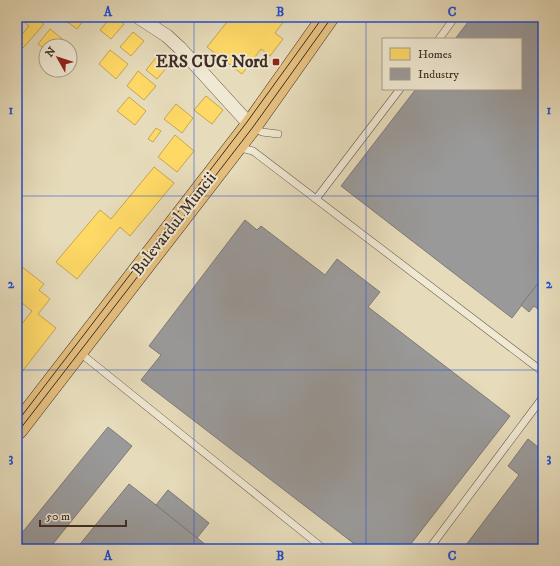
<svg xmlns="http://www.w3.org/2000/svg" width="560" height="566" viewBox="0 0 560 566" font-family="'IM FELL DW Pica',serif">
  <rect width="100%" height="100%" fill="#e6dbba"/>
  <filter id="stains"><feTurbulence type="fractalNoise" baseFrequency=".005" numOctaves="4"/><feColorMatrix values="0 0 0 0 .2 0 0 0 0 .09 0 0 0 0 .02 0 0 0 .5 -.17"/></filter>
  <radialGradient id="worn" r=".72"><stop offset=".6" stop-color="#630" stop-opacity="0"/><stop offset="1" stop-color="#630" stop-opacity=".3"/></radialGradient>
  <!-- homes -->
  <g fill="#ffd966" stroke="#c5a553">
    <polygon points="18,17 36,17 44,24 23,48 17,43 17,40 29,26"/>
    <polygon points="61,17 86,17 77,29"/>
    <polygon points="111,17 116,17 124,24 111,39 100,30"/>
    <polygon points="231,17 287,17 275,33 283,39 270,56 261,49 242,74 207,47"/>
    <polygon points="50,29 67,43 65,46 46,46 46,50 38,44"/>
    <polygon points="133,32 144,41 131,56 120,47"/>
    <polygon points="110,50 128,64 116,79 99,64"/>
    <polygon points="159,54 170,64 157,79 146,70"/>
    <polygon points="138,71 156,86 144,100 127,86"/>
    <polygon points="206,96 223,110 212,124 194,110"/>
    <polygon points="129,97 146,111 135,125 117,111"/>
    <polygon points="176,104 193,118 182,133 164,119"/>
    <polygon points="156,128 161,131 153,142 148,139"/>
    <polygon points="175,135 194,151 177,172 158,157"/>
    <polygon points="154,167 174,183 130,236 120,227 77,279 56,262 100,210 111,219"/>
    <polygon points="17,263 44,284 39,290 50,299 38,314 56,328 17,378 17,330 32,311 17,299"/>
  </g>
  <!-- industry -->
  <g fill="#999" stroke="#7e7976">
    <polygon points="472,17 543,17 543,277 512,318 341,186 416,89 521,89 521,39 455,39"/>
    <polygon points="245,220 257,230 261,226 325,275 337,259 380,292 368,307 510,416 407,549 361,549 141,380 161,355 149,346"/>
    <polygon points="543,277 543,313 534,306 529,312 521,305"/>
    <polygon points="108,427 132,446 52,545 56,549 17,549 17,539"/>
    <polygon points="528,439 543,451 543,549 463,549 519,475 508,466"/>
    <polygon points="129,484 156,505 211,549 76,549"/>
    <polygon points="168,490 209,523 197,538 156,505"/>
  </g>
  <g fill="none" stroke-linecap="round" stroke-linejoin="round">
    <!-- service casing -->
    <g stroke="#68584b" stroke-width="8">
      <g id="service">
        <polyline points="439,39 455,17"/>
        <polyline points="253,127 262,132 278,134"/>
        <polyline points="237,147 253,151 543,372"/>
        <polyline points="316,199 400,89"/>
        <polyline points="79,352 324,549"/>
        <polyline points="429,549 543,397"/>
      </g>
    </g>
    <!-- minor casing -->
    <g stroke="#68584b" stroke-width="14">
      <polyline id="minor" points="138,17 167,36 180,48 251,126"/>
    </g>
    <!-- primary casing -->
    <g stroke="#3e2d26" stroke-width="22">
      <polyline id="primary" points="17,429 251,126 328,17"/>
    </g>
    <!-- service -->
    <use href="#service" stroke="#efe8d2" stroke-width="7"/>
    <!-- minor -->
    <use href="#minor" stroke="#efe8d2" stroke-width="13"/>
    <!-- primary -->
    <use href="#primary" stroke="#e3be7d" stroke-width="21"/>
    <!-- tram -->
    <g stroke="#3e2d26" stroke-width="1">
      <polyline points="17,422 247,122 323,17"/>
      <polyline points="17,433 253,127 332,17"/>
    </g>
  </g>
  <!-- grid -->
  <path fill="none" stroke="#1d4ed8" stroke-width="1" stroke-opacity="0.55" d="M194 17V549M366 17V549M17 196H543M17 370H543"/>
  <!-- markers -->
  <rect fill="#8f2418" stroke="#efe8d2" stroke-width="1.5" x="272" y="58" width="8" height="8" rx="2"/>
  <g text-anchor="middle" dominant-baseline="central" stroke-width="4" stroke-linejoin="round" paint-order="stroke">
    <!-- poi labels -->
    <g font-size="17" font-weight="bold" fill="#3e2d26" stroke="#efe8d2" text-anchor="end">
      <text x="268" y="62">ERS CUG Nord</text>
    </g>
    <!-- street labels -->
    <g font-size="17" fill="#3e2d26" stroke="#efe8d2">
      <text transform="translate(174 224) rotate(-52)">Bulevardul Muncii</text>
    </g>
  </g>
  <!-- margin -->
  <rect width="560" height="566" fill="none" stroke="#e6dbba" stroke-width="44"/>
  <!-- legend -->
  <rect x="382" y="38" width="140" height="52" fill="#efe8d2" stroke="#a89d8d"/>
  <rect x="390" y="48" width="20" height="12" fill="#ffd966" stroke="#a89d8d"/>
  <text x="418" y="58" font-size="12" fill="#3e2d26">Homes</text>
  <rect x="390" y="68" width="20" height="12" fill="#999999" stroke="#a89d8d"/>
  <text x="418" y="78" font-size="12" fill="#3e2d26">Industry</text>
  <!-- north arrow -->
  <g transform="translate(58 58) rotate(309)"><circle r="19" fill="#efe8d2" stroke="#a89d8d"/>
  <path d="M0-3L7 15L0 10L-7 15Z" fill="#8f2418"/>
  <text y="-6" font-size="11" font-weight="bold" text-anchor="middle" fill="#3e2d26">N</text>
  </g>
  <!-- scale -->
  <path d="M40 520v6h86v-6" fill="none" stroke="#3e2d26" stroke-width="2"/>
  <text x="46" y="520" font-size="12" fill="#3e2d26" stroke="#efe8d2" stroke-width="3" paint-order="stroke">50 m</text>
  <rect x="22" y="22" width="516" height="522" fill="none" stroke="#1d4ed8" stroke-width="1.5"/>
  <g font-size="13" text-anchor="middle" font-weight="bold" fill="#1d4ed8">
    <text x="108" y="16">A</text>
    <text x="280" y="16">B</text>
    <text x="452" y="16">C</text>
    <text x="11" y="114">1</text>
    <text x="549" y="114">1</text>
    <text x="11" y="288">2</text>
    <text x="549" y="288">2</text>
    <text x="11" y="462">3</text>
    <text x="549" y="462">3</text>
    <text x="108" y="560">A</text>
    <text x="280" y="560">B</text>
    <text x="452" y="560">C</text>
  </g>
  <rect width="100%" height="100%" filter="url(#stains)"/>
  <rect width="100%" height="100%" fill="url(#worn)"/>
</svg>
